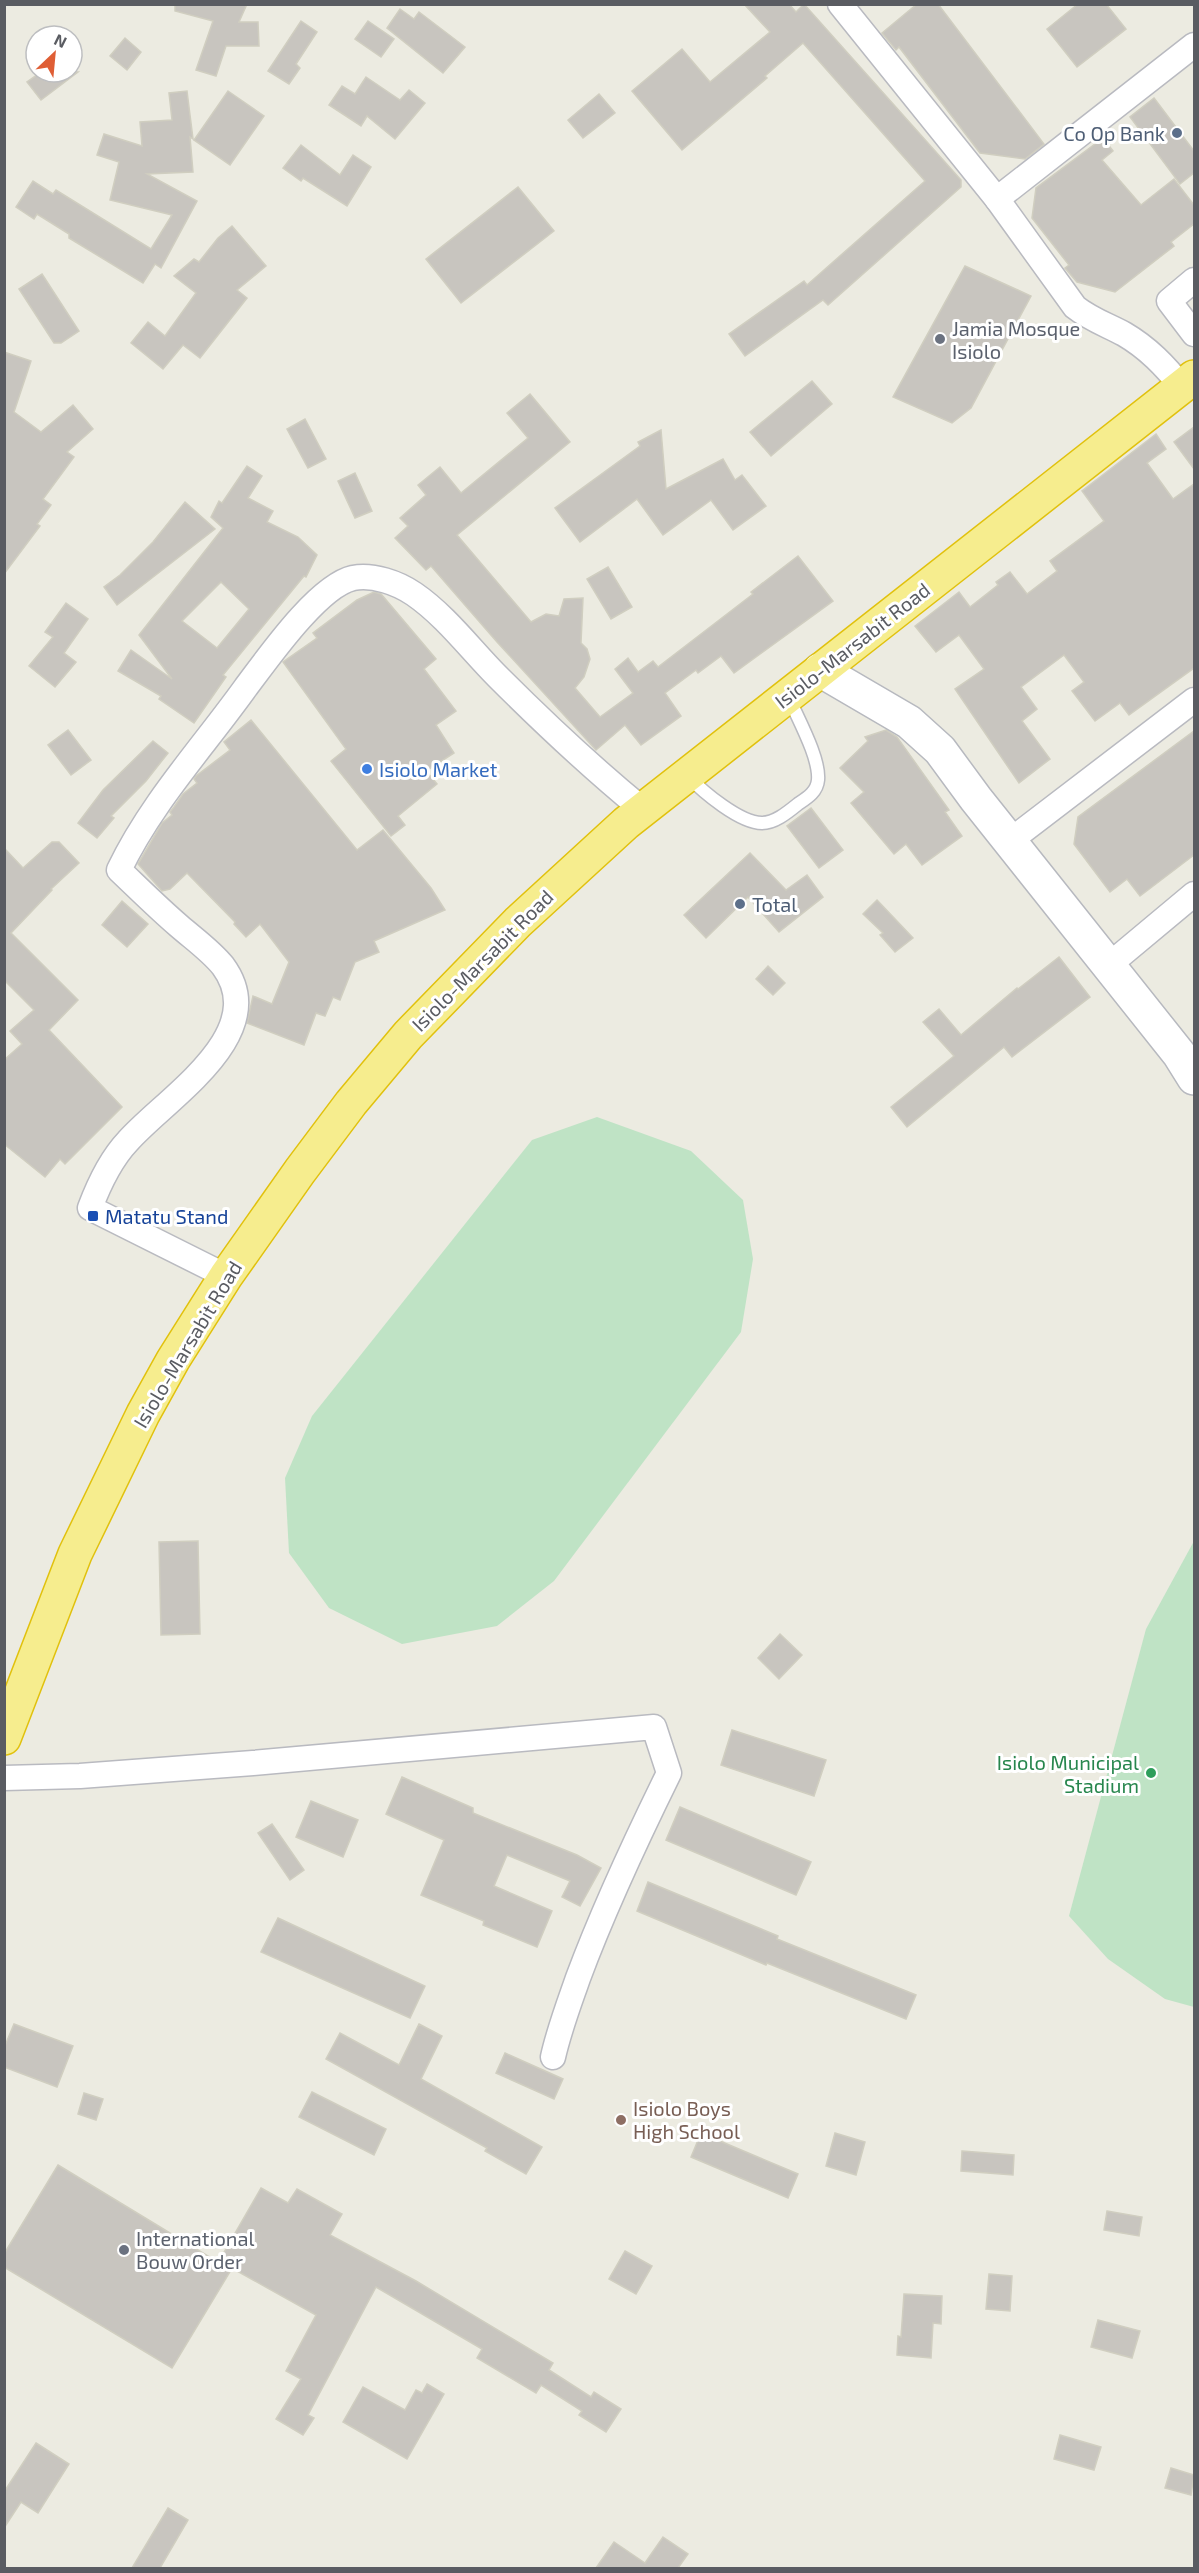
<svg xmlns="http://www.w3.org/2000/svg" width="1199" height="2573" viewBox="0 0 1199 2573" font-family="'Exo 2',sans-serif">
  <rect width="100%" height="100%" fill="#ecebe1"/>
  <!-- green -->
  <g fill="#bfe3c5">
    <polygon points="597,1117 691,1151 743,1200 753,1259 741,1332 554,1581 497,1626 402,1644 329,1608 289,1553 285,1478 312,1416 532,1140"/>
    <polygon points="1194,1541 1194,2007 1165,1999 1108,1959 1069,1916 1146,1629"/>
  </g>
  <!-- building -->
  <g fill="#c8c5bf" stroke="#d0cec0" stroke-width="1.5" fill-rule="evenodd">
    <polygon points="175,4 247,4 239,22 258,22 259,46 226,46 216,76 196,70 213,21 175,11"/>
    <polygon points="744,4 789,4 796,12 804,4 961,180 961,187 828,305 823,300 745,356 729,334 804,281 807,285 925,181 803,43 765,76 767,78 682,150 632,91 682,49 710,82 770,32"/>
    <polygon points="917,4 938,4 1044,144 1025,159 980,153 899,47 896,50 882,33"/>
    <polygon points="1078,4 1106,4 1126,29 1077,67 1047,29"/>
    <polygon points="400,9 414,19 419,12 465,47 443,73 387,28"/>
    <polygon points="301,21 317,32 296,64 300,68 289,84 268,71"/>
    <polygon points="368,21 394,39 381,57 355,39"/>
    <polygon points="125,38 141,52 127,70 110,56"/>
    <polygon points="41,72 78,72 41,100 27,82"/>
    <polygon points="366,77 400,100 409,90 425,103 395,139 367,116 361,126 329,105 342,86 355,94"/>
    <polygon points="187,91 193,139 190,137 193,172 147,174 197,201 161,268 155,264 143,283 69,238 69,234 37,214 34,219 16,207 33,181 53,194 56,190 151,249 172,215 110,200 119,162 97,155 104,134 142,146 140,122 172,120 169,93"/>
    <polygon points="228,91 264,116 230,165 194,140"/>
    <polygon points="599,94 615,113 583,138 568,120"/>
    <polygon points="1154,98 1194,151 1194,173 1180,184 1130,117"/>
    <polygon points="1103,138 1113,151 1102,160 1141,205 1174,179 1194,205 1194,224 1171,242 1174,246 1115,292 1077,282 1065,268 1069,265 1032,218 1036,188"/>
    <polygon points="301,145 340,175 353,155 371,167 347,206 303,178 301,181 283,168"/>
    <polygon points="518,187 554,231 461,303 426,259"/>
    <polygon points="232,226 266,266 237,290 247,298 200,358 183,345 163,369 131,343 148,322 165,336 196,293 174,276 194,259 199,262 218,238"/>
    <polygon points="965,266 1031,296 971,408 952,423 893,397"/>
    <polygon points="42,274 79,331 61,343 54,343 19,289"/>
    <polygon points="4,352 31,361 14,412 41,432 73,405 93,429 67,452 74,457 43,499 51,505 37,524 40,526 4,574"/>
    <polygon points="812,381 832,404 771,456 750,432"/>
    <polygon points="530,394 570,442 457,535 531,622 546,614 559,616 564,599 583,598 581,643 587,649 590,659 584,677 575,688 600,717 633,693 615,669 628,658 638,672 653,661 658,667 753,594 751,592 798,556 833,601 734,673 721,656 698,673 696,670 665,693 681,716 641,745 625,725 596,750 497,642 431,566 426,570 395,538 408,526 400,518 426,495 418,485 440,467 461,493 528,438 507,413"/>
    <polygon points="305,419 326,459 308,468 287,429"/>
    <polygon points="1194,427 1194,469 1174,442"/>
    <polygon points="661,430 666,489 723,459 735,480 742,475 766,506 733,530 711,500 663,535 637,499 580,542 555,508 640,446 638,442"/>
    <polygon points="1156,434 1166,449 1147,463 1173,499 1194,484 1194,668 1129,715 1120,703 1095,721 1072,691 1084,682 1064,655 1021,687 1037,709 1022,721 1050,759 1019,783 955,689 984,669 959,635 936,652 915,626 959,592 970,607 998,585 996,582 1010,572 1027,594 1057,571 1050,561 1104,521 1082,491"/>
    <path d="M247 466 262 476 248 498 273 511 267 522 298 537 317 555 306 577 304 576 223 675 226 677 194 723 159 699 161 696 118 671 131 650 172 679 139 635 223 528 211 517 219 501 222 503ZM221 582 249 609 217 648 182 621Z"/>
    <polygon points="355,473 372,511 355,518 338,481"/>
    <polygon points="185,502 215,529 117,605 104,587 120,575 153,542"/>
    <polygon points="608,567 632,607 611,619 587,579"/>
    <polygon points="374,592 381,594 436,659 424,669 456,711 436,725 454,753 426,771 437,784 398,816 405,825 391,836 331,761 346,749 283,662 317,638 313,633 357,600"/>
    <polygon points="66,603 88,619 64,653 76,662 55,687 29,666 53,637 45,632"/>
    <polygon points="251,720 357,850 383,830 431,888 445,910 374,941 379,952 355,962 340,1000 333,997 325,1016 316,1013 304,1045 247,1023 253,996 272,1004 289,962 260,924 246,937 234,924 235,922 187,873 170,889 162,891 138,864 162,823 172,815 170,812 174,807 183,794 197,783 194,779 196,776 230,750 224,742"/>
    <polygon points="68,730 91,760 71,775 48,745"/>
    <polygon points="886,730 897,737 949,810 945,812 962,836 922,865 906,844 894,854 851,803 864,792 840,768 868,741 865,737"/>
    <polygon points="1194,731 1194,855 1140,896 1127,879 1110,892 1074,844 1078,817"/>
    <polygon points="153,741 168,753 146,781 111,816 114,818 97,838 78,823 103,790"/>
    <polygon points="811,808 843,850 819,868 787,826"/>
    <polygon points="52,842 59,842 79,863 51,889 52,890 11,933 78,1000 49,1030 122,1107 65,1164 60,1159 45,1177 4,1144 4,1060 22,1044 10,1031 34,1010 4,980 4,848 23,868"/>
    <polygon points="750,853 786,890 807,875 823,897 779,932 748,897 706,938 684,915"/>
    <polygon points="877,900 913,938 895,952 880,935 883,933 863,914"/>
    <polygon points="122,901 148,924 127,947 102,925"/>
    <polygon points="1059,957 1090,997 1012,1057 1004,1047 907,1127 891,1107 954,1056 923,1022 939,1009 961,1035 1017,988 1018,989"/>
    <polygon points="768,966 785,983 773,995 756,979"/>
    <polygon points="198,1541 200,1634 161,1635 159,1542"/>
    <polygon points="780,1634 802,1655 779,1679 758,1658"/>
    <polygon points="732,1730 826,1760 814,1796 721,1765"/>
    <polygon points="402,1777 473,1808 473,1813 577,1855 601,1868 580,1906 562,1897 570,1881 507,1855 494,1886 552,1911 537,1947 483,1925 484,1921 421,1895 444,1840 386,1814"/>
    <polygon points="311,1801 358,1820 343,1857 296,1837"/>
    <polygon points="680,1807 811,1862 796,1895 666,1840"/>
    <polygon points="272,1824 304,1870 290,1880 258,1833"/>
    <polygon points="648,1882 778,1936 777,1939 916,1995 906,2019 767,1963 766,1965 637,1911"/>
    <polygon points="278,1918 425,1986 410,2018 261,1952"/>
    <polygon points="14,2024 73,2046 57,2087 4,2067 4,2048"/>
    <polygon points="419,2024 442,2036 421,2079 542,2147 526,2174 485,2151 487,2148 326,2059 340,2033 399,2065"/>
    <polygon points="505,2053 563,2079 554,2099 496,2073"/>
    <polygon points="312,2092 386,2129 374,2155 299,2117"/>
    <polygon points="84,2093 103,2099 96,2120 78,2114"/>
    <polygon points="701,2133 798,2174 788,2198 691,2157"/>
    <polygon points="835,2133 865,2142 856,2175 826,2166"/>
    <polygon points="962,2151 1014,2155 1013,2175 961,2171"/>
    <polygon points="58,2165 231,2270 172,2368 4,2267 4,2254"/>
    <polygon points="261,2188 288,2203 297,2189 342,2214 330,2235 416,2281 553,2363 549,2370 591,2397 594,2392 621,2409 606,2432 579,2415 582,2411 541,2385 536,2393 477,2358 482,2349 376,2287 308,2415 314,2418 303,2435 276,2419 301,2379 286,2371 316,2315 219,2261"/>
    <polygon points="1107,2211 1142,2217 1139,2236 1104,2230"/>
    <polygon points="625,2251 652,2266 636,2294 609,2279"/>
    <polygon points="989,2274 1012,2276 1010,2311 986,2309"/>
    <polygon points="904,2294 942,2296 941,2324 933,2323 931,2358 897,2355 898,2336 901,2337"/>
    <polygon points="1098,2320 1140,2331 1132,2358 1091,2347"/>
    <polygon points="427,2384 444,2394 407,2459 343,2422 363,2387 405,2410 416,2390 422,2393"/>
    <polygon points="1060,2435 1101,2447 1094,2470 1054,2459"/>
    <polygon points="36,2443 69,2464 38,2513 21,2502 4,2528 4,2492"/>
    <polygon points="1171,2468 1194,2475 1191,2495 1165,2488"/>
    <polygon points="168,2508 188,2520 160,2568 132,2568"/>
    <polygon points="663,2537 688,2554 678,2568 596,2568 614,2542 645,2563"/>
  </g>
  <g fill="none" stroke-linecap="round" stroke-linejoin="round">
    <!-- lane casing -->
    <g stroke="#b9bac0" stroke-width="15">
      <path id="lane" d="M689 777C703 792 740 823 762 823 775 823 788 812 798 804 807 798 817 792 818 780 820 758 798 719 789 698"/>
    </g>
    <!-- street casing -->
    <g stroke="#b9bac0" stroke-width="27">
      <g id="street">
        <path d="M840 4 997 199 1075 307C1090 319 1107 325 1124 334 1148 348 1165 366 1182 387"/>
        <polyline points="997,199 1194,45"/>
        <polyline points="1194,280 1169,301 1194,334"/>
        <polyline points="1011,840 1194,700"/>
        <polyline points="1109,965 1194,894"/>
        <path d="M226 1276 90 1208C99 1184 110 1160 128 1141 166 1098 273 1034 223 966 211 951 194 939 179 926 158 908 139 889 119 870 151 803 203 747 246 687 268 658 318 586 353 578 373 574 398 583 414 594 446 616 471 650 498 677 544 723 592 768 642 809"/>
        <path d="M4 1778 80 1776 253 1763 654 1727 669 1773C636 1840 604 1908 578 1978 569 2004 559 2030 553 2057"/>
      </g>
    </g>
    <!-- secondary casing -->
    <g stroke="#b7b9bf" stroke-width="36">
      <polyline id="secondary" points="820,670 909,722 940,750 976,799 1179,1054 1194,1078"/>
    </g>
    <!-- highway casing -->
    <g stroke="#e1c10d" stroke-width="36">
      <polyline id="highway" points="4,1738 75,1554 143,1414 173,1360 226,1276 300,1171 351,1103 408,1035 518,922 626,823 1194,377"/>
    </g>
    <!-- lane -->
    <use href="#lane" stroke="#fff" stroke-width="12"/>
    <!-- street -->
    <use href="#street" stroke="#fff" stroke-width="24"/>
    <!-- secondary -->
    <use href="#secondary" stroke="#fff" stroke-width="33"/>
    <!-- highway -->
    <use href="#highway" stroke="#f6ed8e" stroke-width="33"/>
  </g>
  <!-- markers -->
  <g fill="#5c6f8a" stroke="#fff" stroke-width="2">
    <circle cx="1177" cy="133" r="6"/>
    <circle cx="740" cy="904" r="6"/>
  </g>
  <g fill="#6b7280" stroke="#fff" stroke-width="2">
    <circle cx="940" cy="339" r="6"/>
    <circle cx="124" cy="2250" r="6"/>
  </g>
  <circle fill="#3f7fe0" stroke="#fff" stroke-width="2" cx="367" cy="769" r="6"/>
  <rect fill="#1a4fb4" stroke="#fff" stroke-width="2" x="87" y="1210" width="12" height="12" rx="3"/>
  <circle fill="#2e9e5b" stroke="#fff" stroke-width="2" cx="1151" cy="1773" r="6"/>
  <circle fill="#8d6e63" stroke="#fff" stroke-width="2" cx="621" cy="2120" r="6"/>
  <g text-anchor="middle" dominant-baseline="central" stroke-width="6" stroke-linejoin="round" paint-order="stroke">
    <!-- service labels -->
    <g font-size="20" fill="#4e5e75" stroke="#fff" text-anchor="end">
      <text x="1165" y="133">Co Op Bank</text>
      <text x="752" y="904" text-anchor="start">Total</text>
    </g>
    <!-- worship labels -->
    <g font-size="20" fill="#5b616d" stroke="#fff" text-anchor="start">
      <text x="952" y="328">Jamia Mosque<tspan x="952" dy="23">Isiolo</tspan></text>
      <text x="136" y="2238">International<tspan x="136" dy="23">Bouw Order</tspan></text>
    </g>
    <!-- street labels -->
    <g font-size="20" fill="#5a5c62" stroke="#fff">
      <text transform="translate(852 645) rotate(-38)">Isiolo-Marsabit Road</text>
      <text transform="translate(482 960) rotate(-45)">Isiolo-Marsabit Road</text>
      <text transform="translate(187 1344) rotate(-59)">Isiolo-Marsabit Road</text>
    </g>
    <!-- shop labels -->
    <g font-size="20" fill="#366cbe" stroke="#fff" text-anchor="start">
      <text x="379" y="769">Isiolo Market</text>
    </g>
    <!-- transit labels -->
    <g font-size="20" fill="#164399" stroke="#fff" text-anchor="start">
      <text x="105" y="1216">Matatu Stand</text>
    </g>
    <!-- leisure labels -->
    <g font-size="20" fill="#27864d" stroke="#fff" text-anchor="end">
      <text x="1139" y="1762">Isiolo Municipal<tspan x="1139" dy="23">Stadium</tspan></text>
    </g>
    <!-- education labels -->
    <g font-size="20" fill="#785e54" stroke="#fff" text-anchor="start">
      <text x="633" y="2108">Isiolo Boys<tspan x="633" dy="23">High School</tspan></text>
    </g>
  </g>
  <!-- border -->
  <rect width="1199" height="2573" fill="none" stroke="#5a5c62" stroke-width="12"/>
  <!-- north arrow -->
  <g transform="translate(54 54) rotate(26)"><circle r="28" fill="#ffffff" stroke="#bdbec0" stroke-width="1.5"/>
  <path d="M0-4.5L10 22L0 15L-10 22Z" fill="#df5e35"/>
  <text y="-9" font-size="16" font-weight="bold" text-anchor="middle" fill="#5a5c62">N</text>
  </g>
</svg>
